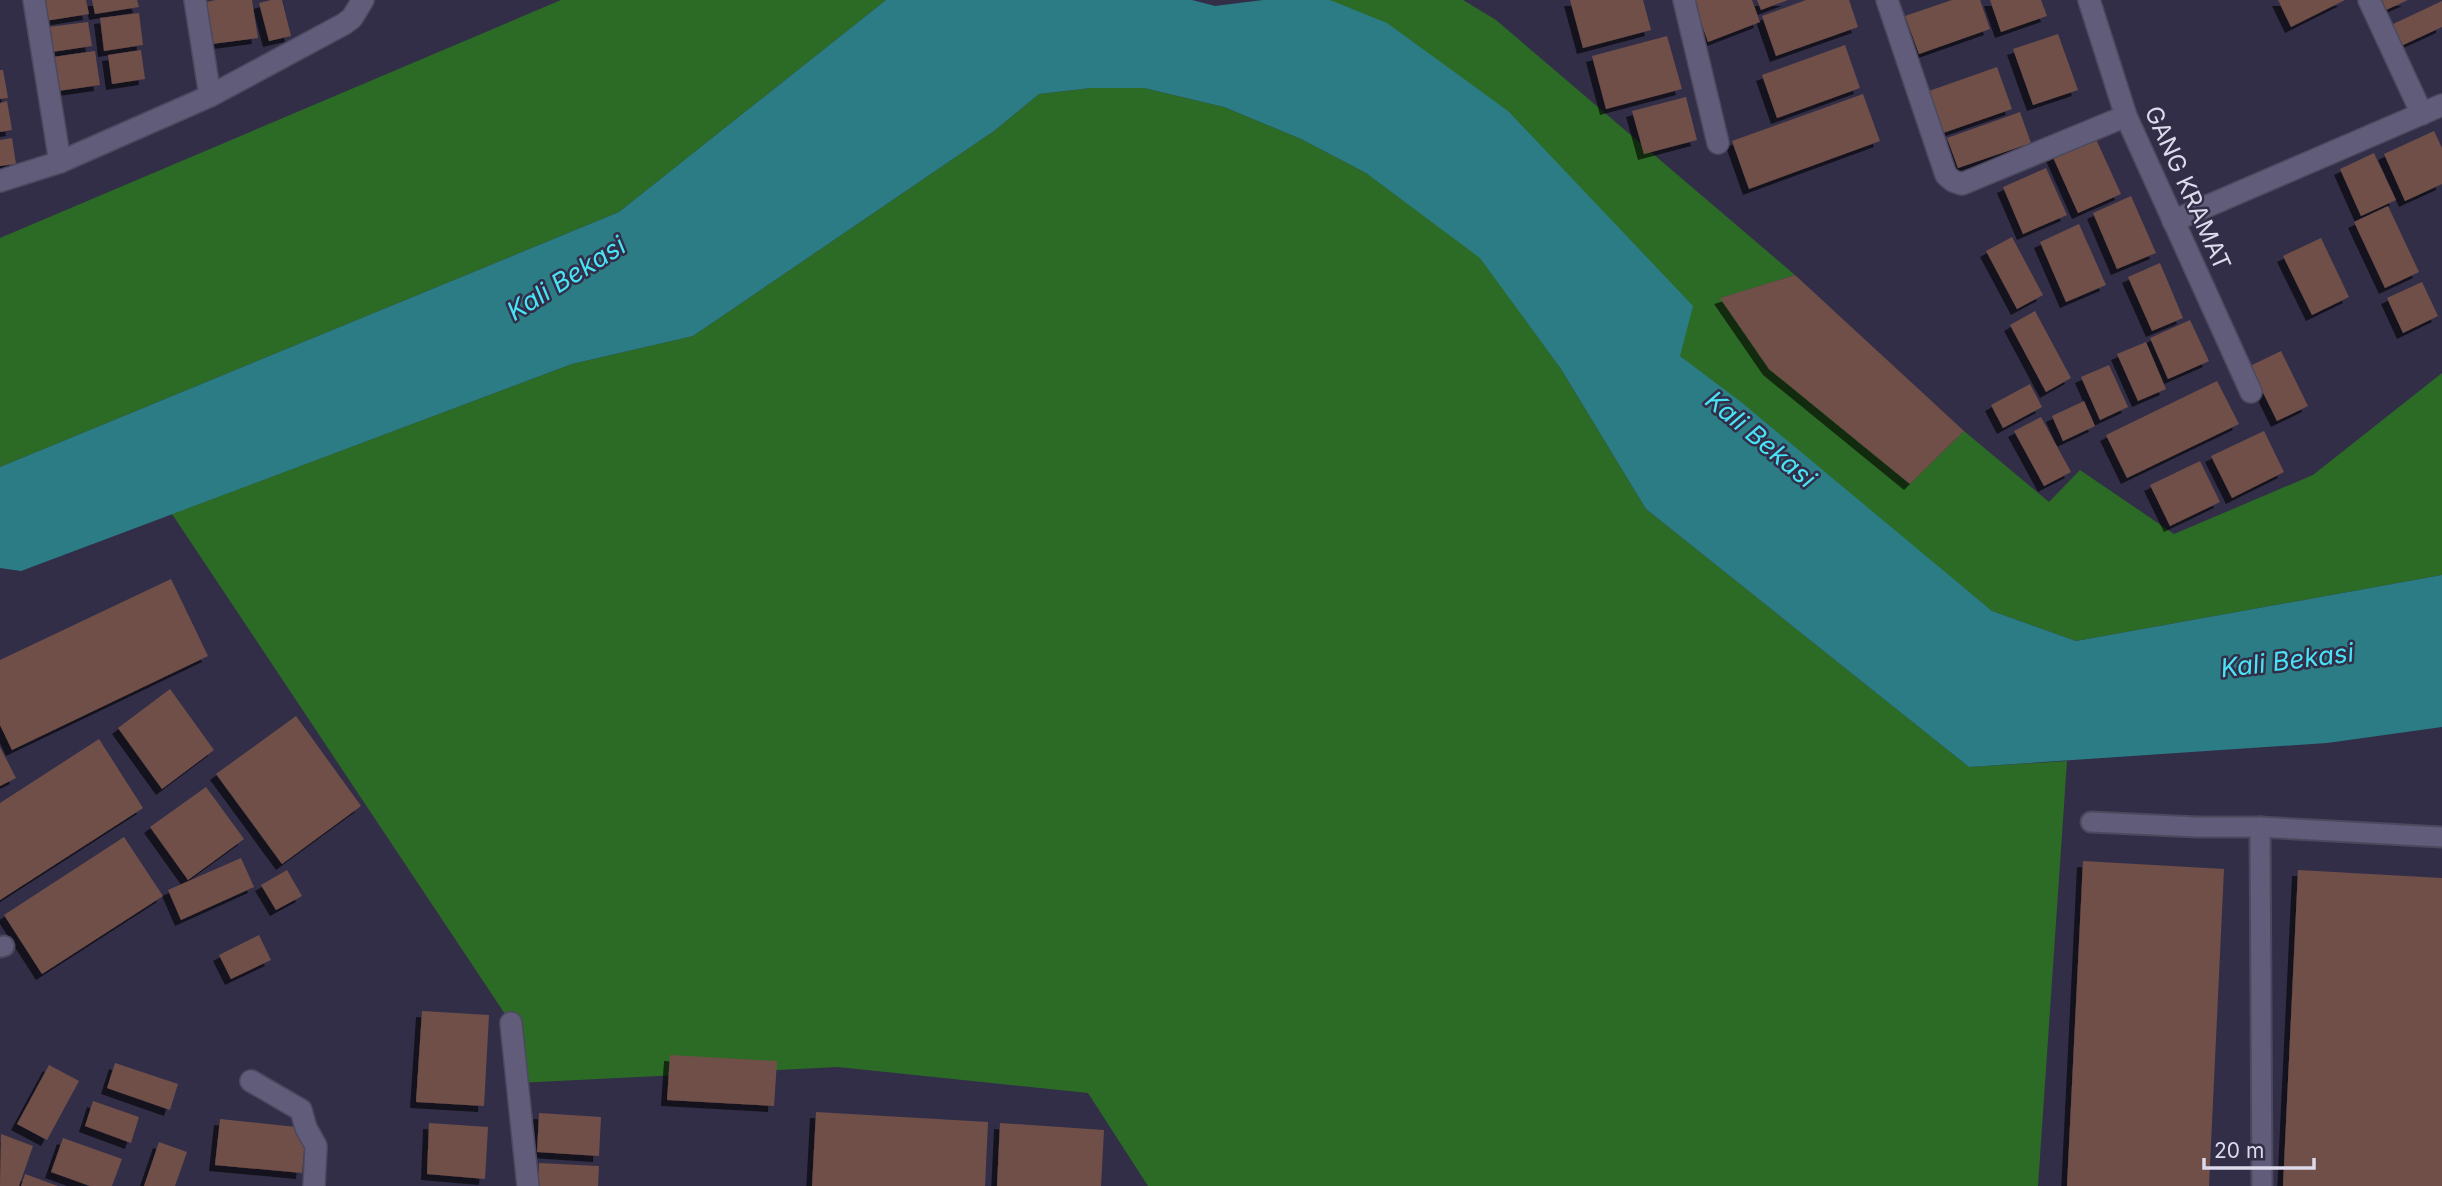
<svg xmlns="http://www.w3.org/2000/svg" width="2442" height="1186" viewBox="0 0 2442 1186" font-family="Inter,sans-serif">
  <defs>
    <filter id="shadow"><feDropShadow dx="-6" dy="6" stdDeviation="0" flood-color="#0009"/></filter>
  </defs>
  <rect width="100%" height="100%" fill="#322e48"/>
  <!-- green -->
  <g fill="#2c6b26">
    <polygon points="561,0 886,0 619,212 0,467 0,238"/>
    <polygon points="1330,0 1463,0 1496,20 1795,275 1721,298 1910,483 1964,431 2049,502 2080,470 2174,534 2313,475 2442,373 2442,575 2076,641 1992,611 1680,356"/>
    <polygon points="1091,88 1144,88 1224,107 1301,139 1366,173 1480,257 1561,369 1646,509 1969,767 2067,761 2038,1186 1148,1186 1088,1093 838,1067 517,1083 511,1023 172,514 572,364 693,336 994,131 1039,94"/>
  </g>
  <!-- water -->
  <polygon fill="#2c7c86" points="886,0 1192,0 1215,6 1263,0 1330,0 1387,23 1508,111 1693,306 1680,356 1741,402 1992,611 2076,641 2442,575 2442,727 2327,743 1969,767 1646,509 1561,369 1480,258 1366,173 1301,139 1224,107 1144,88 1091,88 1039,94 994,131 693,336 572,364 21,571 0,568 0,467 619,212"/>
  <!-- building -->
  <g fill="#6f4f49" filter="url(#shadow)">
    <polygon points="41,0 86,0 89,14 45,21"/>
    <polygon points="92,0 137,0 139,7 95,14"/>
    <polygon points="216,0 252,0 258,38 212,44 206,2"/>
    <polygon points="271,0 282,0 291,36 269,41 259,3"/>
    <polygon points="1570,0 1643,0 1651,30 1583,48"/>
    <polygon points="1693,0 1752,0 1760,22 1708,42"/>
    <polygon points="1757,0 1788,0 1761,10"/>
    <polygon points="1806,0 1849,0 1858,27 1776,56 1762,16"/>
    <polygon points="1952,0 1980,0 1990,29 1919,54 1905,16"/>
    <polygon points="1990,0 2041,0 2047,16 2001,32"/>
    <polygon points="2278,0 2345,0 2291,27"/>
    <polygon points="2382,0 2408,0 2386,10"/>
    <polygon points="2442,1 2442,27 2401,46 2391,25"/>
    <polygon points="139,13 143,45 104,51 100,18"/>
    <polygon points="88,22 92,46 52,52 48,27"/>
    <polygon points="2058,34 2078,90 2033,105 2013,49"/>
    <polygon points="1667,36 1682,89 1606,109 1592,56"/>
    <polygon points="1845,45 1860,88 1777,118 1762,75"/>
    <polygon points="141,50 145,79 112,84 108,55"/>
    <polygon points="95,51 100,85 51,92 46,58"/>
    <polygon points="1997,67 2012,109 1943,133 1929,91"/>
    <polygon points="0,70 3,70 8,98 0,99"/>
    <polygon points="1863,94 1880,141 1749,189 1732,141"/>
    <polygon points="1686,97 1697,140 1644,154 1632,111"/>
    <polygon points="7,101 12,130 0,132 0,103"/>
    <polygon points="2020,112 2031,143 1958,168 1947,138"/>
    <polygon points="2434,131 2442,148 2442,184 2405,201 2384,154"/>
    <polygon points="2095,137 2121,194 2078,213 2052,155"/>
    <polygon points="12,138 16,164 0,166 0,140"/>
    <polygon points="2374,153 2396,200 2361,216 2340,169"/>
    <polygon points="2046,168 2067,215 2023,234 2003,187"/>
    <polygon points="2131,196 2156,253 2117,269 2093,213"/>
    <polygon points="2388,206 2419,272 2385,288 2354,222"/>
    <polygon points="2079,224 2106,285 2066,302 2040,242"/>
    <polygon points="2012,237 2043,295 2017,309 1986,251"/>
    <polygon points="2321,238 2349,297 2312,315 2283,256"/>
    <polygon points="2160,263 2183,318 2152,331 2128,277"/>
    <polygon points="1795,275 1964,431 1910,484 1769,369 1720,298"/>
    <polygon points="2422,282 2438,316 2403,333 2387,298"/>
    <polygon points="2035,311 2071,378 2046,392 2010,325"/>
    <polygon points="2190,320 2209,361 2168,379 2150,338"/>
    <polygon points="2146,342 2166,389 2138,401 2117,354"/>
    <polygon points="2281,351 2308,406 2277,421 2250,366"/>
    <polygon points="2109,365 2128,407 2100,420 2081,377"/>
    <polygon points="2217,381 2239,424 2127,478 2106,435"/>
    <polygon points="2030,384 2042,407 2003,428 1991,405"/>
    <polygon points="2084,401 2095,426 2063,441 2052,416"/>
    <polygon points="2041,417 2071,472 2044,486 2014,431"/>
    <polygon points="2264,431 2284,472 2232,498 2211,456"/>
    <polygon points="2200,461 2220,502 2170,526 2150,485"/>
    <polygon points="171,579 208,656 12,750 0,725 0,660"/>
    <polygon points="170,689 214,750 162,789 118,728"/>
    <polygon points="296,716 361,806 282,864 216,774"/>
    <polygon points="99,739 143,808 0,900 0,803"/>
    <polygon points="0,747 16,778 0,786"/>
    <polygon points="206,787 244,839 188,880 150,827"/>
    <polygon points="124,837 163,896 42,974 4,915"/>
    <polygon points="241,858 254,887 181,920 168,890"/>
    <polygon points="2083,861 2224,869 2209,1186 2067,1186"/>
    <polygon points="287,870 302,896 276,910 261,885"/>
    <polygon points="2298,870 2442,878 2442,1186 2283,1186"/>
    <polygon points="259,935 271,960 231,979 219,955"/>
    <polygon points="422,1011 489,1015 484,1106 416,1102"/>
    <polygon points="670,1055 777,1061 774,1106 667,1100"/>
    <polygon points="115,1063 178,1084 170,1110 107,1088"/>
    <polygon points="49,1065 79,1081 47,1140 17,1124"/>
    <polygon points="93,1101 139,1117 131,1143 85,1126"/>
    <polygon points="816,1112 988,1122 985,1186 812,1186"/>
    <polygon points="539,1113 601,1117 599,1156 537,1152"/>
    <polygon points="220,1119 306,1128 302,1173 215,1165"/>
    <polygon points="429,1123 488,1127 485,1179 427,1174"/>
    <polygon points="1000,1123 1104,1130 1101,1186 997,1186"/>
    <polygon points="1,1134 33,1146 19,1186 0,1186"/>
    <polygon points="63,1138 122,1159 112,1186 90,1186 51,1172"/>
    <polygon points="159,1142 187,1152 175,1186 144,1186"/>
    <polygon points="539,1163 599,1166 598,1186 538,1186"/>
    <polygon points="25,1174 58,1186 21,1186"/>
  </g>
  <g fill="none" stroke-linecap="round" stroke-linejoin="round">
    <!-- service casing -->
    <g stroke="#4c495f" stroke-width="23">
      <g id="service">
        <polyline points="2091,822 2197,827 2260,827 2442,837"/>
        <polyline points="2260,827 2262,1186"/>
        <polyline points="0,947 4,946"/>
      </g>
    </g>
    <!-- minor casing -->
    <g stroke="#4c495f" stroke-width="24">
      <g id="minor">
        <polyline points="34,0 60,162"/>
        <polyline points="195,0 210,96"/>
        <polyline points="1684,0 1718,143"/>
        <polyline points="1887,0 1946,175 1953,181 1962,184 2126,116"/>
        <polyline points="2089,0 2126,116 2251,392"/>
        <polyline points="2369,0 2422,114"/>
        <polyline points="0,181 60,162 210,96 344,24 352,18 363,0"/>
        <polyline points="2173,221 2442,105"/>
        <polyline points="511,1023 528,1186"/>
        <polyline points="251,1081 301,1110 306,1128 316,1146 314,1186"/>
      </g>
    </g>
    <!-- service -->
    <use href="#service" stroke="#605c79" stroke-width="19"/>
    <!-- minor -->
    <use href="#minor" stroke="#605c79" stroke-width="21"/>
  </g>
  <g text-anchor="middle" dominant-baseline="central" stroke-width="5" stroke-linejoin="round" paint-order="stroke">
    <!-- street labels -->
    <g font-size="24" fill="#dcdaeb" stroke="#322e48">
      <text transform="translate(2188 188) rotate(66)">GANG KRAMAT</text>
    </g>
    <!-- water labels -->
    <g font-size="26" font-style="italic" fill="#49e3f6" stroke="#322e48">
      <text transform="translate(566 278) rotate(-32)">Kali Bekasi</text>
      <text transform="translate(1761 439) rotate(40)">Kali Bekasi</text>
      <text transform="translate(2287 660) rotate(-7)">Kali Bekasi</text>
    </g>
  </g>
  <!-- scale -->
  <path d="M2204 1158v10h110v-10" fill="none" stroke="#dcdaeb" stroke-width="3.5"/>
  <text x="2214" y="1158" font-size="21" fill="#dcdaeb" stroke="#322e48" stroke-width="5" paint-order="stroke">20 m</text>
</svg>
